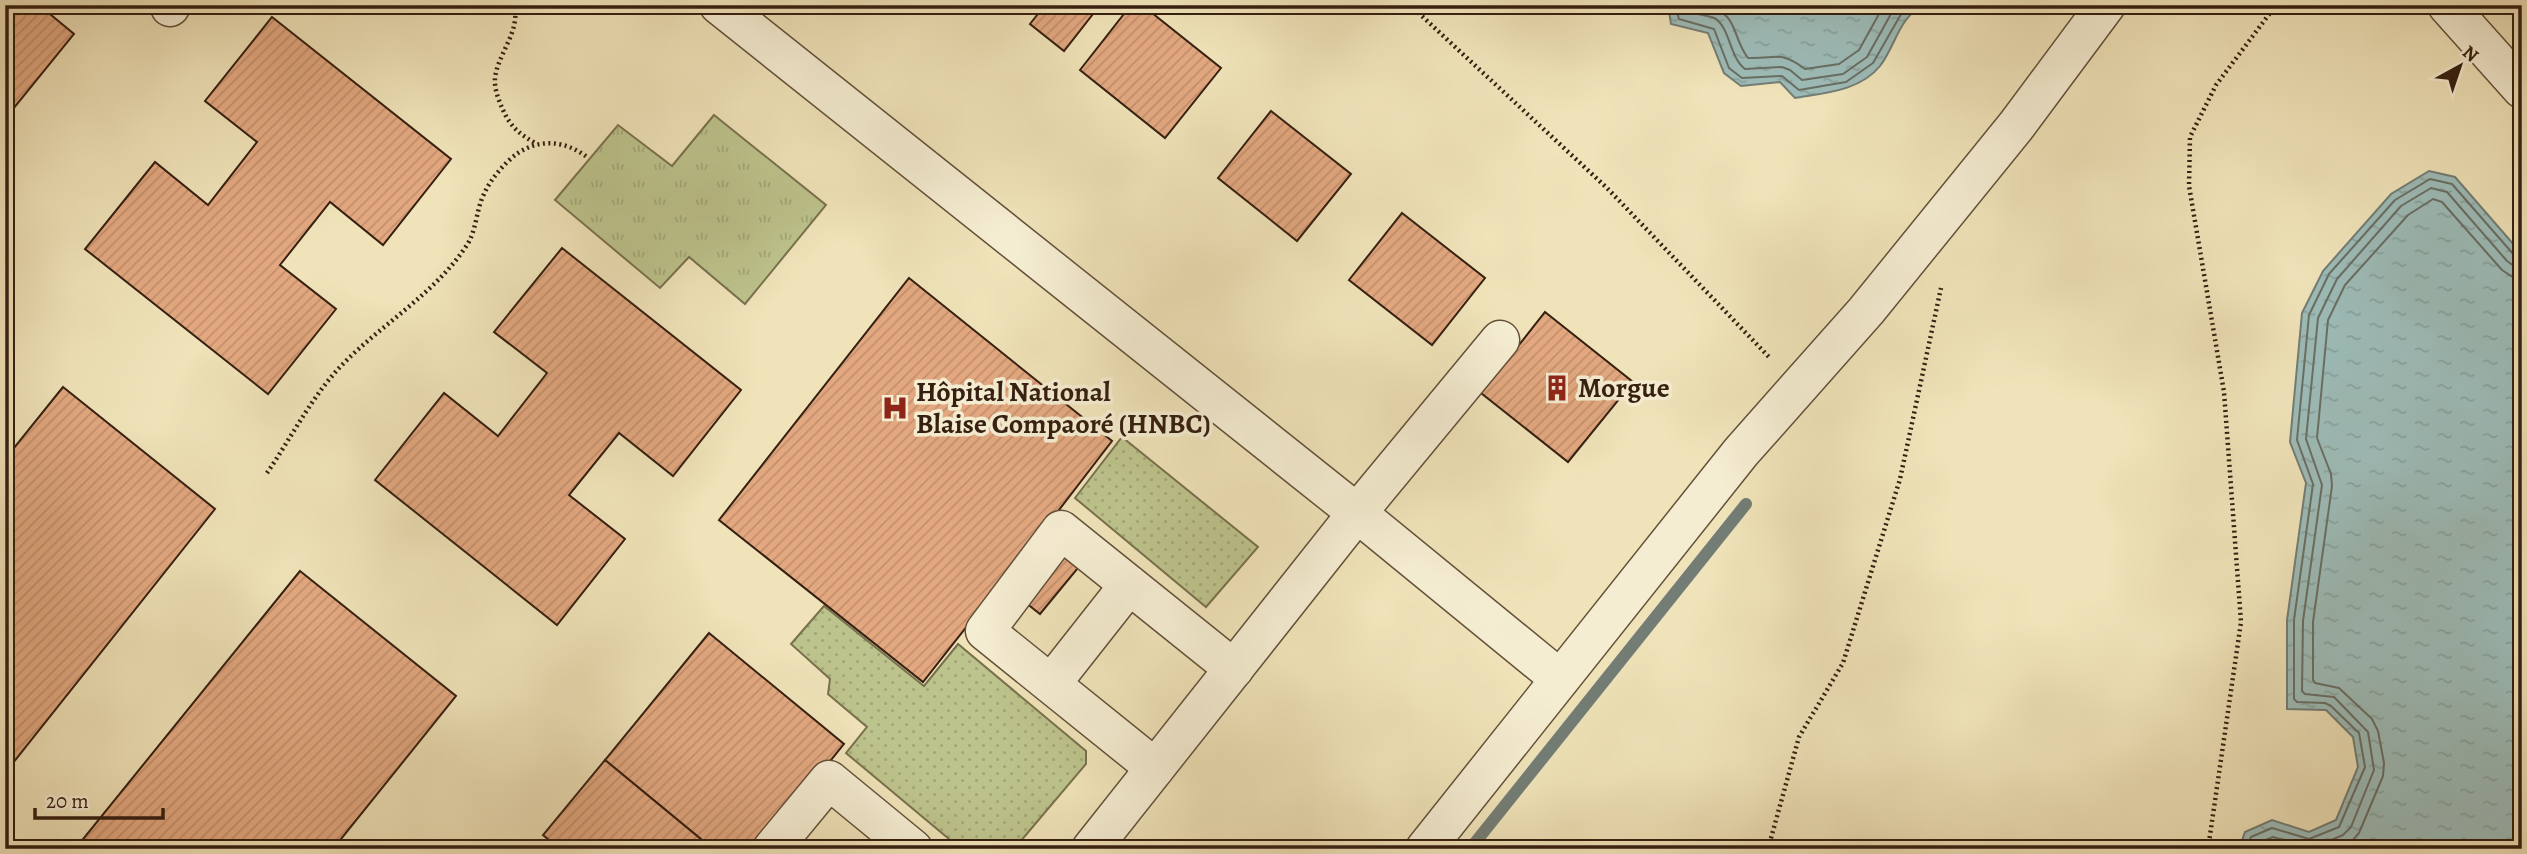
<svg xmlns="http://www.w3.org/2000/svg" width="2527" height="854" viewBox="0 0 2527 854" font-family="Alegreya,serif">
  <defs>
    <pattern id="grass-dots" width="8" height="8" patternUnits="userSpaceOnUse" patternTransform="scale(1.75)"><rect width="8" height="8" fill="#bdc38c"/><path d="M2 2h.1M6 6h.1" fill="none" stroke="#a3a778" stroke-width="1.8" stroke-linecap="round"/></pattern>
    <pattern id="park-tufts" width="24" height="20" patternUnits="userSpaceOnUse" patternTransform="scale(1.75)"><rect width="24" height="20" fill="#bdc38c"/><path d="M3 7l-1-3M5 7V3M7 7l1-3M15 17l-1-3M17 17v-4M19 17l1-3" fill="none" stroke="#a3a778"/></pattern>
    <pattern id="water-ripples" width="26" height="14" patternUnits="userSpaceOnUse" patternTransform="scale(1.75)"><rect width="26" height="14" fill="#9dbcb8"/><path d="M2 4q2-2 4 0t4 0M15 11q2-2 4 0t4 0" fill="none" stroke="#88a19d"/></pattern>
    <pattern id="building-hatch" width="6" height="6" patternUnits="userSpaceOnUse" patternTransform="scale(1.75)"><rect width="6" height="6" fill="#e3a880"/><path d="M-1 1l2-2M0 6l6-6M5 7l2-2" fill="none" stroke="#c3906e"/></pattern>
  </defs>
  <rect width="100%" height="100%" fill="#f0e3b9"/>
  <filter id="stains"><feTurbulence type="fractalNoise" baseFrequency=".00286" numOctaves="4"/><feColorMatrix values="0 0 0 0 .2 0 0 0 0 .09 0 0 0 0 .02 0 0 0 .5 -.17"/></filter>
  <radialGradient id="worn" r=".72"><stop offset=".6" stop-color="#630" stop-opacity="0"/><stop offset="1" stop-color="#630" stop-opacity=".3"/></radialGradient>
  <!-- grass -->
  <g fill="url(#grass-dots)" stroke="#79714e" stroke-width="2">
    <polygon points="1122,437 1258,547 1206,607 1075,498"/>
    <polygon points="824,606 924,686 958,644 1086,751 1086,764 1014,849 961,849 846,753 867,727 828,694 830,679 791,644"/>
  </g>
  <!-- park -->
  <polygon fill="url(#park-tufts)" stroke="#79714e" stroke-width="2" points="714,115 826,205 745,304 689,257 660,288 555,200 618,125 672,166"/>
  <!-- water -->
  <g fill="url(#water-ripples)" stroke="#737d75" stroke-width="2">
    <path d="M1668 5H1923C1898 19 1896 45 1880 66 1860 91 1824 93 1795 98L1780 82 1741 86 1724 73 1708 33 1671 24Z"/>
    <polygon points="2429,171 2455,177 2522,254 2522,849 2239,849 2245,832 2272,820 2309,832 2336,820 2358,767 2353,737 2326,710 2287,709 2287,620 2306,483 2290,442 2302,313 2323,271 2391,194"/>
  </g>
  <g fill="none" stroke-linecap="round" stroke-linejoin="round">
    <!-- shore -->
    <g stroke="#696e64" stroke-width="2">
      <polyline points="1675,5 1679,19 1714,29 1729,68 1742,78 1782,76 1799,90 1846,82 1873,63 1904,9 1909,5"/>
      <path d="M1684 5 1687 12C1696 14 1706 15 1714 18 1730 26 1729 57 1745 69L1782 67 1790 70 1802 80 1843 74 1867 57 1896 5"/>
      <path d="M1705 5C1740 14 1731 36 1748 58 1777 59 1780 50 1805 69L1839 64 1859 50 1884 5"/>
      <polyline points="2246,849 2251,837 2272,828 2309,839 2339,827 2365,767 2359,733 2331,706 2325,703 2297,702 2294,699 2294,620 2313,484 2297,440 2309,315 2329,274 2395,200 2430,179 2452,184 2514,255 2522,258"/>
      <polyline points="2256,849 2258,843 2273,837 2312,848 2343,835 2351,827 2374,770 2368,732 2334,697 2305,694 2302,691 2303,621 2322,485 2306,439 2318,318 2337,279 2401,206 2431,188 2447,192 2507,261 2514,266 2522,267"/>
      <polyline points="2337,849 2352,841 2359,833 2383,776 2384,763 2378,731 2372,719 2339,688 2315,683 2313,680 2313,622 2332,486 2331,474 2317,438 2328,320 2345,285 2408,215 2433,199 2442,202 2502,270 2511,276 2522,277"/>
    </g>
    <!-- stream -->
    <polyline stroke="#737d75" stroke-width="12" points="1470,849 1746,504"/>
  </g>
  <!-- building -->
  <g fill="url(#building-hatch)" stroke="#351f10" stroke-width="2">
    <polygon points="5,5 39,5 74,34 5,119"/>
    <polygon points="1045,5 1100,5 1064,51 1030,24"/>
    <polygon points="1131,5 1142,5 1221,68 1165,138 1080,70"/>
    <polygon points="272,17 451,159 383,245 330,202 280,265 336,309 268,394 85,249 155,162 208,205 257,142 205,101"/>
    <polygon points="1271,111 1351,174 1297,241 1218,178"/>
    <polygon points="1402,213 1485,278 1432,345 1349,280"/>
    <polygon points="562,248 741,390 673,476 619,433 569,495 625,539 557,625 375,480 444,393 498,436 547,373 494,332"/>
    <polygon points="909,278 1112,441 1039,536 1078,568 1040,614 1001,583 923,682 719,520"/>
    <polygon points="1545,312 1633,382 1568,462 1481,393"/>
    <polygon points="63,387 215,509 5,773 5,459"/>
    <polygon points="300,571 456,696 333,849 75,849"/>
    <polygon points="709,633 844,744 759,849 713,849 605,760"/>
    <polygon points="605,760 708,845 705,849 560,849 543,835"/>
  </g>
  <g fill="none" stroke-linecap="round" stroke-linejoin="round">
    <!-- minor casing -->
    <g stroke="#64503a" stroke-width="41">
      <g id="minor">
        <polyline points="719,5 1357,513 1560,679"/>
        <polyline points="2447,5 2522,89"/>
        <polyline points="170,7 171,5"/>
        <polyline points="1051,684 1129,585"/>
        <polyline points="1155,768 985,631 1061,530 1234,669"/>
        <polyline points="772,849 829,780 913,849"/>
        <polyline points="1091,849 1357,513 1500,340"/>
        <polyline points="1425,849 1741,452 1866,311 2016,126 2106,5"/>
      </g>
    </g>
    <!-- path -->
    <g stroke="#351f10" stroke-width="4.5" stroke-dasharray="2 3.5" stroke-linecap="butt">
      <path d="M514 5C521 31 498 53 495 78 494 89 499 101 503 110 511 128 521 135 537 144"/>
      <polyline points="1410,5 1607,188 1769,357"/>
      <path d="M267 473C291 438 311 398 340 367 381 324 434 295 467 245 477 229 476 210 484 194 490 180 505 162 518 153 541 138 566 141 587 157"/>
      <polyline points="1768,849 1799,737 1843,663 1900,479 1941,288"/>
      <polyline points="2208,849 2241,622 2224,392 2189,186 2190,137 2216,85 2276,5"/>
    </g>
    <!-- minor -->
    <use href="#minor" stroke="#f5edd2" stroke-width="38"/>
  </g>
  <!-- icons -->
  <defs>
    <g id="building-bare" transform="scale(2.1)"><path d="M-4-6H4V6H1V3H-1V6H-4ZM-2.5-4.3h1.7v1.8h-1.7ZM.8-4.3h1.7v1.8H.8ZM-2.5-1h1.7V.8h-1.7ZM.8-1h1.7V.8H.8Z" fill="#8f2418" stroke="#f5edd2" stroke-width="2.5" paint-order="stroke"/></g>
    <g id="hospital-bare" transform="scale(2.1)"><path d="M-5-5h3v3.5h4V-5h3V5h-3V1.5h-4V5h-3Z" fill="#8f2418" stroke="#f5edd2" stroke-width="2.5" paint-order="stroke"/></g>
  </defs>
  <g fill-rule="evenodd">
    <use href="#building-bare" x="1557" y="388"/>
    <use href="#hospital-bare" x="895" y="408"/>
  </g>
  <g text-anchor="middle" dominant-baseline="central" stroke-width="7" stroke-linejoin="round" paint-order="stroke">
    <!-- poi labels -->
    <g font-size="28" font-weight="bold" fill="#351f10" stroke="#f5edd2" text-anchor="start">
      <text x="1578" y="388">Morgue</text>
      <text x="916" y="392">Hôpital National<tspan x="916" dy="32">Blaise Compaoré (HNBC)</tspan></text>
    </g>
  </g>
  <!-- margin -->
  <rect width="2527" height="854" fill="none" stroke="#f0e3b9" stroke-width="28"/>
  <rect x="7" y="7" width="2513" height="840" fill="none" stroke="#351f10" stroke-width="3.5"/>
  <rect x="14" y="14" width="2499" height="826" fill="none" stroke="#351f10" stroke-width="2"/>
  <!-- north arrow -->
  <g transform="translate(2460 66) rotate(40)" stroke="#f5edd2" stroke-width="5" paint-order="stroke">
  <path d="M0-5L12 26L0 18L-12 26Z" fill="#351f10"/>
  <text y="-10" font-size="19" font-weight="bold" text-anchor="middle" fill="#351f10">N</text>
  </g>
  <!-- scale -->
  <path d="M35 808v10h128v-10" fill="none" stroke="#351f10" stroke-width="3.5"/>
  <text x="46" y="808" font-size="21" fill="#351f10" stroke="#f5edd2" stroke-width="5" paint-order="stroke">20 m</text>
  <rect width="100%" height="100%" filter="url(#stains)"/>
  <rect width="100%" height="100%" fill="url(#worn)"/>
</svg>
